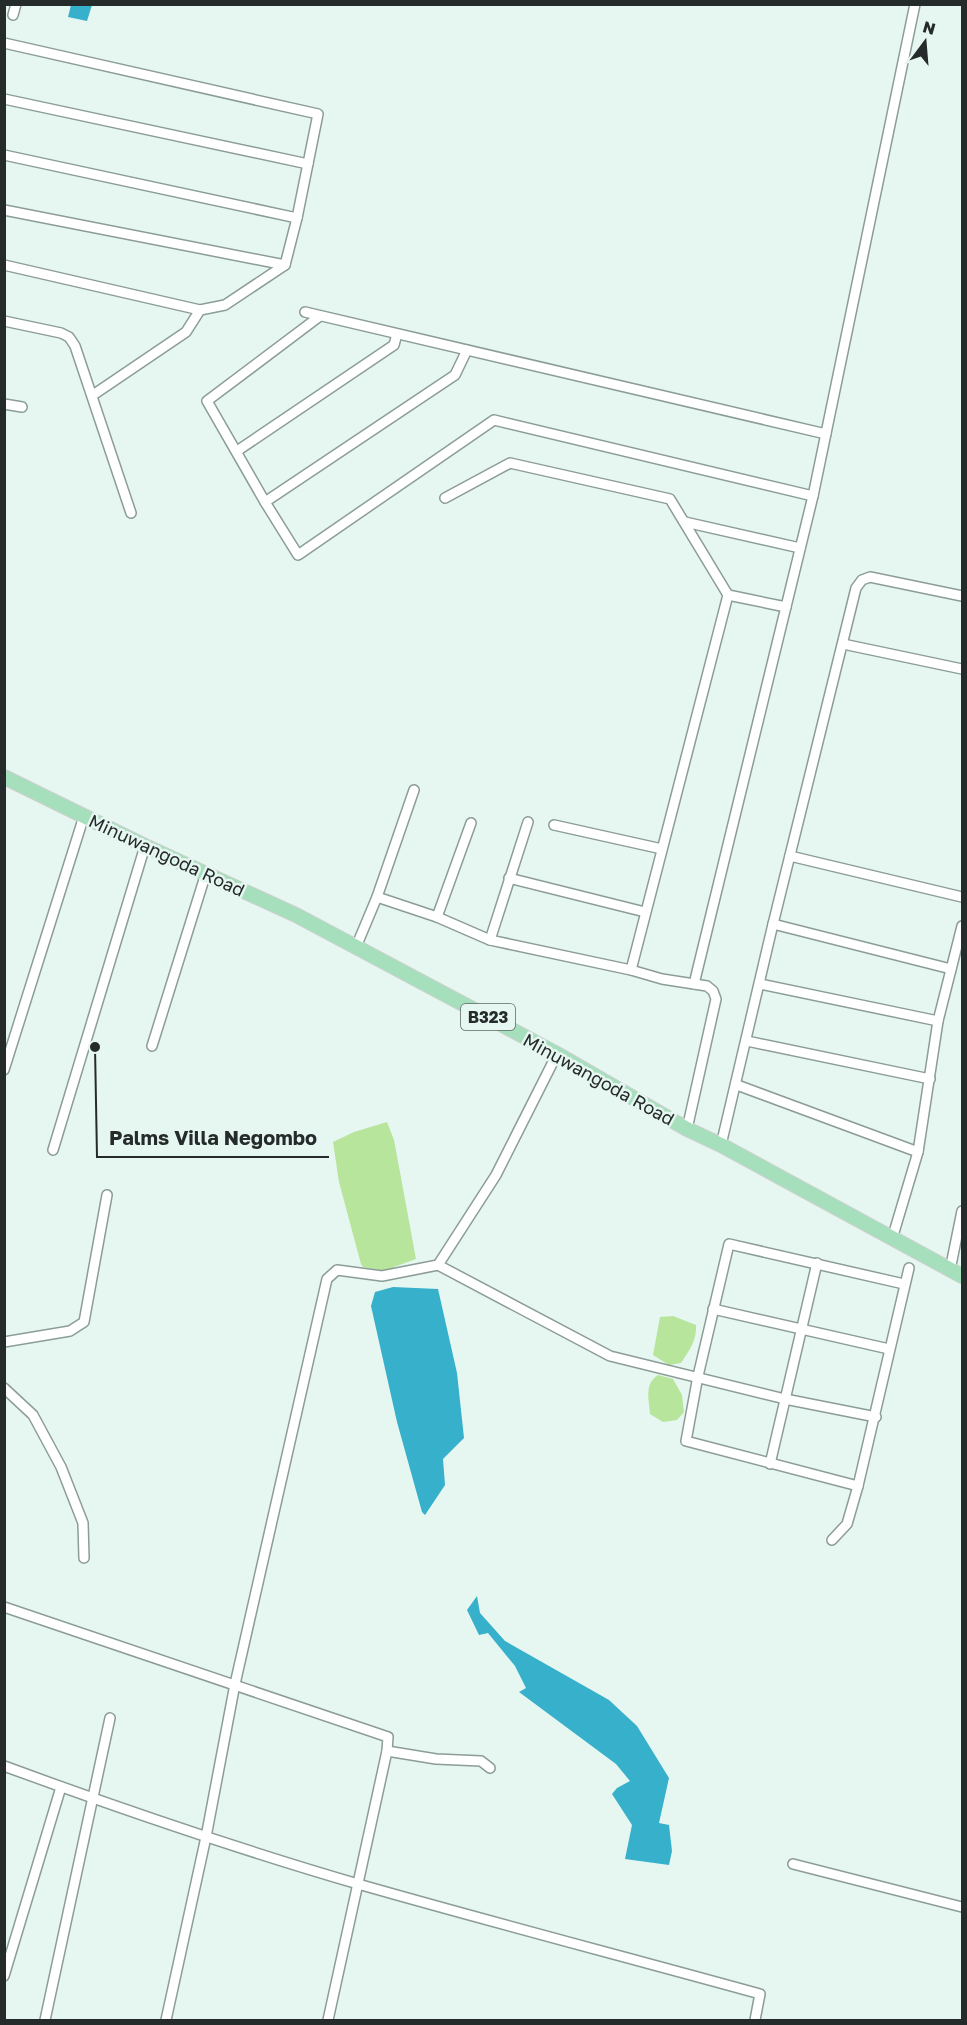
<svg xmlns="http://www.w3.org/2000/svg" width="967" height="2025" viewBox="0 0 967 2025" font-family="'Golos Text',sans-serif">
  <rect width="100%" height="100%" fill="#e6f6f1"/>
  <!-- green -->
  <g fill="#b7e59b">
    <polygon points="387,1122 394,1140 416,1259 394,1267 390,1272 363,1267 361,1264 339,1182 333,1142 354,1132"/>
    <path d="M673 1316 696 1325C697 1340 689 1351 681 1363L669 1365 653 1355 660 1317Z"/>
    <path d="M658 1375 673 1379 682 1395 684 1412 677 1420 663 1422 650 1414C649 1399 644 1384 658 1375Z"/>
  </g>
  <!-- water -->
  <g fill="#36b0cb">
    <polygon points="71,5 92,5 87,21 68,17"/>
    <polygon points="393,1287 438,1289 457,1373 464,1438 443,1459 445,1485 425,1515 422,1512 397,1422 371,1306 375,1292"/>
    <polygon points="477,1596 480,1613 505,1641 609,1700 637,1726 669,1778 659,1823 669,1825 672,1851 669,1865 625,1859 632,1825 612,1794 617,1788 630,1781 616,1764 519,1692 526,1688 515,1666 488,1633 479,1635 467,1610"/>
  </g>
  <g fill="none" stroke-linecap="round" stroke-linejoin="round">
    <!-- street casing -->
    <g stroke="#8c9c97" stroke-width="12">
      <g id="street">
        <polyline points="13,15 16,4"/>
        <polyline points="4,43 318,114 297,218 285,265 225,305 200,310 186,332 93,395"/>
        <polyline points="4,99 308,164"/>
        <polyline points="4,155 297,218"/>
        <polyline points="4,210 285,265"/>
        <polyline points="4,265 200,310"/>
        <polyline points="305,312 826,434"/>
        <polyline points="320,316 207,401 265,502 298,555 494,420 813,496"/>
        <polyline points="4,321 61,333 69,337 75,346 131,513"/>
        <polyline points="4,404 22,407"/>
        <polyline points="237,451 394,345 397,334"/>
        <polyline points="445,498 510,463 670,499 728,595 631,970"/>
        <polyline points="265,502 455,375 467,350"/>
        <polyline points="685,522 800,548"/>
        <polyline points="728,595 786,607"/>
        <polyline points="843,644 962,669"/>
        <polyline points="414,790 377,897 437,917 490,940 631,970 662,979 707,986 713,991 716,999 687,1129"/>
        <polyline points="554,825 662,849"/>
        <polyline points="790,856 962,897"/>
        <polyline points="509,878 645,912"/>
        <polyline points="437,917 471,823"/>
        <polyline points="773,924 951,969"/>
        <polyline points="490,940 528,822"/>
        <polyline points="356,947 377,897"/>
        <polyline points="694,984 813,496 915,4"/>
        <polyline points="760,984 938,1021"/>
        <polyline points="747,1041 930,1079"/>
        <polyline points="152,1046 206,873"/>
        <polyline points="4,1070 84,816"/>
        <polyline points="737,1085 918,1152"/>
        <polyline points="721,1145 773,924 856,588 862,580 870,577 962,596"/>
        <polyline points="53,1150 145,846"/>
        <polyline points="892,1239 918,1152 938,1021 962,926"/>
        <polyline points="438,1265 610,1356 785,1399 876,1417"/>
        <polyline points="950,1270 962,1211"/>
        <polyline points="713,1309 889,1349"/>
        <polyline points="4,1342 70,1331 84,1322 107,1195"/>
        <polyline points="4,1388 33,1415 61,1467 83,1523 84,1558"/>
        <polyline points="770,1464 817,1263"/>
        <polyline points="858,1486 686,1441 698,1376 729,1244 904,1284"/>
        <polyline points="832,1540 847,1524 858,1486 909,1268"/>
        <polyline points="4,1607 388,1737 387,1751 328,2020"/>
        <polyline points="387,1751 436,1759 481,1761 490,1768"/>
        <path d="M4 1766C121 1809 238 1849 358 1884 491 1922 626 1957 760 1994L755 2020"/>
        <polyline points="793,1864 962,1907"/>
        <polyline points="4,1976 61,1787"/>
        <polyline points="45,2020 110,1718"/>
        <polyline points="166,2020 206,1837 235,1684 327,1279 337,1270 382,1276 438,1265 496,1175 557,1054"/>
      </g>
    </g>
    <!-- primary casing -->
    <g stroke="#cfd0d0" stroke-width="16">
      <polyline id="primary" points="4,777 145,846 296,915 557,1054 687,1129 721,1145 962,1276"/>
    </g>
    <!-- street -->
    <use href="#street" stroke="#fff" stroke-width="9"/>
    <!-- primary -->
    <use href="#primary" stroke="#a5dfbb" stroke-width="14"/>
  </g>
  <g text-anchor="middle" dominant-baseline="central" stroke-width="5" stroke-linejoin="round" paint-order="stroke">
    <!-- shield labels -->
    <rect fill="#e6f6f1" stroke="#5f6866" stroke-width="1.5" x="461" y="1004" width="54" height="26" rx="4.5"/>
    <g font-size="16" font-weight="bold" fill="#252b2a">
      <text x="488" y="1017">B323</text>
    </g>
    <!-- street labels -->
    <g font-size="18" fill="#252b2a" stroke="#e6f6f1">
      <text transform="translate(167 855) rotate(25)">Minuwangoda Road</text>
      <text transform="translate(599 1079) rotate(29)">Minuwangoda Road</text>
    </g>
  </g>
  <!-- callouts -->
  <path fill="none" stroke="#252b2a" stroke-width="2" d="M95 1047L97 1157H329"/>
  <circle fill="#252b2a" stroke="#e6f6f1" stroke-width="2" cx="95" cy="1047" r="6"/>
  <g font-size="20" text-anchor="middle" font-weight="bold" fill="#252b2a" stroke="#e6f6f1" stroke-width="5" stroke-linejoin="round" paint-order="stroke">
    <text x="213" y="1145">Palms Villa Negombo</text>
  </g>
  <!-- border -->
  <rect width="967" height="2025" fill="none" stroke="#252b2a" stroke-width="12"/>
  <!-- north arrow -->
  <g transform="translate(925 42) rotate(16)" stroke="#e6f6f1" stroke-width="4.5" paint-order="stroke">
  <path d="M0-4.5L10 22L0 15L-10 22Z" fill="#252b2a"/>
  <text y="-9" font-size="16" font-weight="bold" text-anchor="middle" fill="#252b2a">N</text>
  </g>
</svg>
